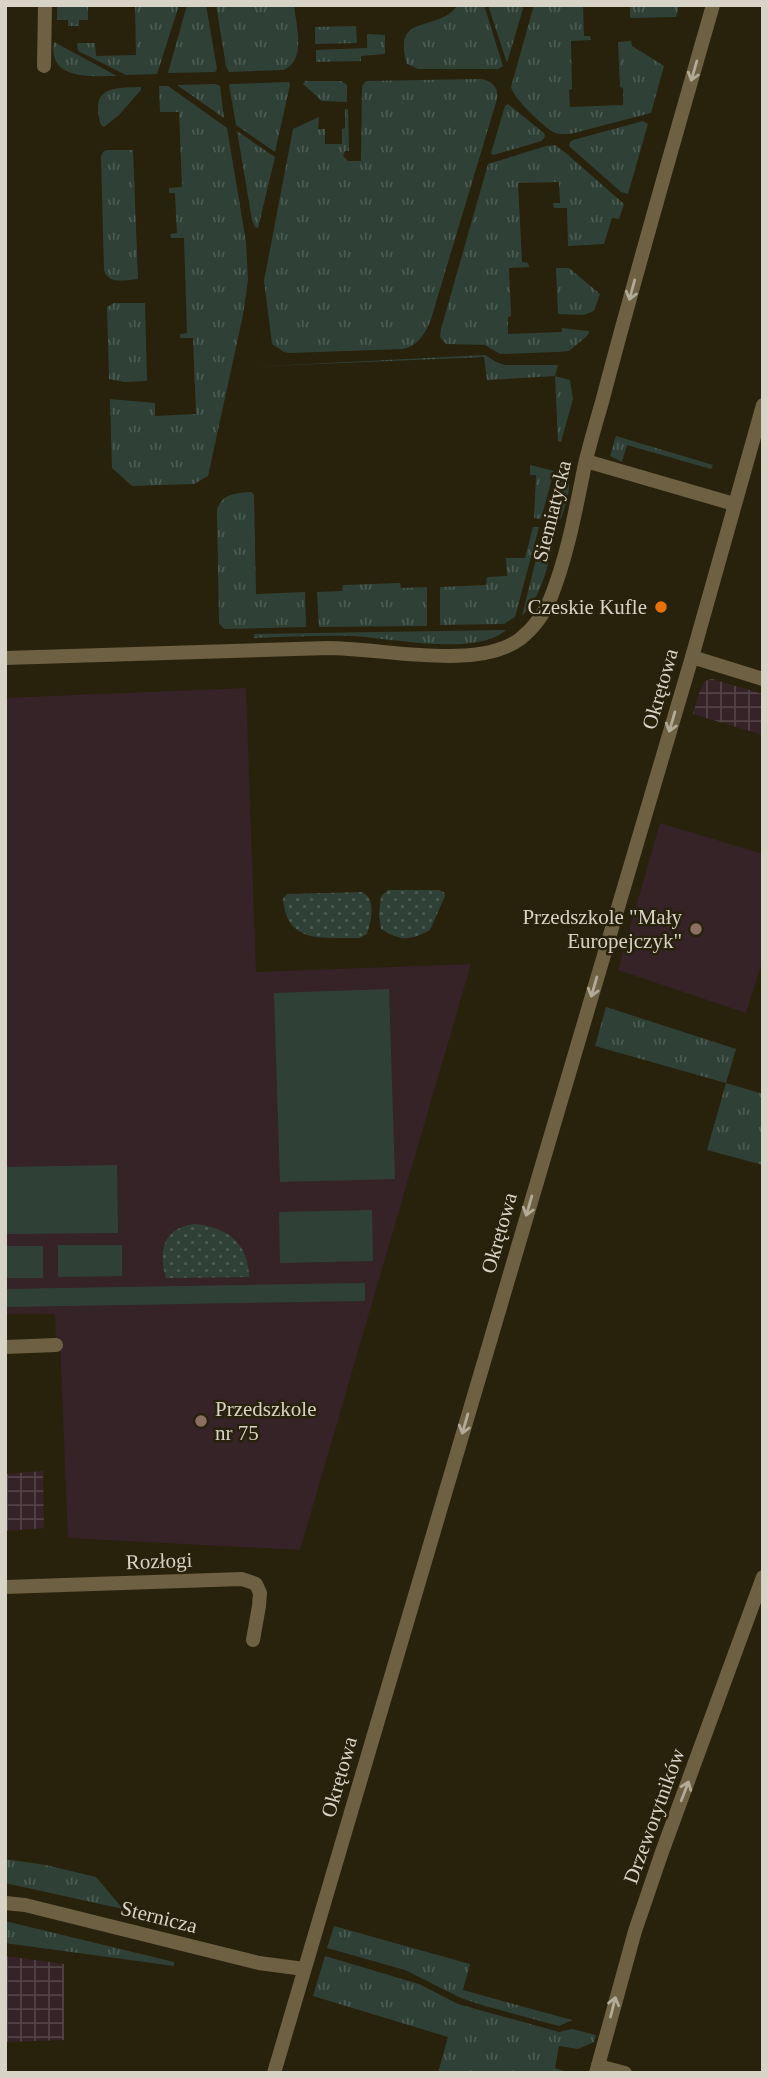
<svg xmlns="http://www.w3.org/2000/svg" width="768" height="2078" viewBox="0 0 768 2078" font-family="Georgia,serif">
  <defs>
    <pattern id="industrial-grid" width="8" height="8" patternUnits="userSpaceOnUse" patternTransform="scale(1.75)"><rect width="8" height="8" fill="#362328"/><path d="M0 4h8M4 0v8" fill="none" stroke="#524246"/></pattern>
    <pattern id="grass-tufts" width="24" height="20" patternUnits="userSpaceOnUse" patternTransform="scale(1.75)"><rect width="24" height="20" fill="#2f4137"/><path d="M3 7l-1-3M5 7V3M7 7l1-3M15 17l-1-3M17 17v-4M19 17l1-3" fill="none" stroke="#4c5c52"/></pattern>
    <pattern id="park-dots" width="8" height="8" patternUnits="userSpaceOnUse" patternTransform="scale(1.75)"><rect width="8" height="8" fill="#2f4137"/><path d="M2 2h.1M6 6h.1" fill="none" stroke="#4c5c52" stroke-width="1.8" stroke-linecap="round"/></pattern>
  </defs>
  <rect width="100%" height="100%" fill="#28210c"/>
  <!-- industrial -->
  <g fill="url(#industrial-grid)">
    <polygon points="712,679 763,694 763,735 693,714 701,687 705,681"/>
    <polygon points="43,1471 44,1528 5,1531 5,1474"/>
    <polygon points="5,1956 64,1964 64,2040 5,2042"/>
  </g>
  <!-- education -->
  <g fill="#362328">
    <polygon points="246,688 256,972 471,964 300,1550 68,1538 60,1342 56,1341 55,1314 5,1314 5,698"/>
    <polygon points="660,823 763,854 763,959 746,1013 618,970"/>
  </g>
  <!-- grass -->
  <g fill="url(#grass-tufts)">
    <polygon points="57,5 88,5 88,20 79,20 79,26 68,26 68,20 57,20"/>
    <polygon points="135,5 179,5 157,74 126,75 78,51 77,43 95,43 96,56 136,55"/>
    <polygon points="187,5 206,5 217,69 215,72 168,73"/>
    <path d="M216 5H294C296 25 307 61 283 70L229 72 226 66Z"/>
    <path d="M458 5H484L503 66 498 69H418L407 64C392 11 437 34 458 5Z"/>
    <polygon points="488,5 524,5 507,63"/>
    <path d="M534 5H583L584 36H590L591 40 571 41 572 89 569 90 570 107 623 105V88L620 87 618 42 631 41 632 46 664 66 651 113 570 134C564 134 559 135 553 132 543 126 513 98 511 87Z"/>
    <polygon points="630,5 679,5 676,17 630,18"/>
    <polygon points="356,26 357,43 315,44 315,27"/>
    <polygon points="367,34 385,35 385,54 361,56 361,61 316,62 316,50 367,48"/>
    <path d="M54 42 117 76C93 76 47 81 54 42Z"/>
    <path d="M480 79C491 80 499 87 497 99L431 319C426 333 418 346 403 349L290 353 284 352 272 344 264 281 293 129 319 117 318 129H325V144H342V129L345 128V109H348L349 151H345L343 156 348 161H361L362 86 366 81Z"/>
    <polygon points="305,81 341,81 347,85 347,102 322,101 303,84"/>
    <polygon points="289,82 290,85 275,152 236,125 229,85 231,84"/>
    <polygon points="215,84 220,86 224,118 177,85"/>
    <polygon points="159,86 168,86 227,128 246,242 248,280 243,315 208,476 194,484 132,486 112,468 110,399 155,403 155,416 196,414 193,338 180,338 180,334 187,333 184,238 171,238 170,234 177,233 175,193 169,193 169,188 182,187 179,112 160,112"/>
    <path d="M141 87V90L119 115 104 127 101 125C90 87 111 88 141 87Z"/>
    <polygon points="508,104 544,133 545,136 542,141 493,155 491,153 505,106"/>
    <polygon points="643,121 648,124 628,194 621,192 569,146 570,142 573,140"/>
    <polygon points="237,131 275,157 258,228 255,227 252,220"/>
    <polygon points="555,145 567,154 624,204 619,219 612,218 604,244 568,246 567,208 554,208 553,203 560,203 559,182 518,183 522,262 528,263 529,267 509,268 511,316 508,317 508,334 562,332 562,328 589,331 588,335 569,351 557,352 500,354 485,345 446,344 440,337 441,329 488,164 546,146"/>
    <path d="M107 150H133L138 279C124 280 109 285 104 270L101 156 103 152Z"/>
    <polygon points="556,268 569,268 600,294 594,311 584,315 558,314"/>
    <polygon points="145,303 147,381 124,382 109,379 107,307 114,303"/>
    <polygon points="485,355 496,362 505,365 558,365 555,376 570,380 573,399 561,442 558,441 555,376 487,380 484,357 251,367"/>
    <polygon points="616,436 713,465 711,469 627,445 622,462 610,456"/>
    <polygon points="530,465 554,471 541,519 534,518 536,475 530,475"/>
    <path d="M561 468C576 483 566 501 561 519L554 520 549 518 548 515Z"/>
    <path d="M252 492 254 495 256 594 305 592 306 627 224 629 219 623 217 510C222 493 237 493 252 492Z"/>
    <polygon points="533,527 539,527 515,617 504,624 440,625 440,587 486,585 487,577 507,576 506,558 525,558"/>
    <path d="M550 534 554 536V542C547 567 542 596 522 616L541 539 545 535Z"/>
    <polygon points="400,583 401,588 427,587 427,626 319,627 317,592 342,591 343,585"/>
    <path d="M506 630C476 657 391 638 352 636 319 635 286 637 254 638V634Z"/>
    <polygon points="606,1007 736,1049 726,1083 763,1094 763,1165 707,1150 726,1083 595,1046"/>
    <polygon points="5,1859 46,1865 96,1877 123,1909 5,1883"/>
    <polygon points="5,1921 174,1962 174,1966 5,1943"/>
    <polygon points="334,1926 470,1964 463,1990 572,2020 559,2026 485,2006 461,1998 405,1970 327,1948"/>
    <polygon points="325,1956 419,1984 458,2004 559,2032 572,2029 596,2035 594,2042 578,2049 559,2046 555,2068 569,2073 438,2073 448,2037 313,1996"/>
  </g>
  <!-- park -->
  <g fill="url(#park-dots)">
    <path d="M388 890H439L444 892 445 896 430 930C410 941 400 941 381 929L379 915 381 896Z"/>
    <path d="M362 892C377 899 371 921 367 934L360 938C325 937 286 946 283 898L287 894Z"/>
    <path d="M196 1224C228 1228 248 1243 249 1277L166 1278C158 1251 163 1227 196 1224Z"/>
  </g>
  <!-- garden -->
  <g fill="#2f4137">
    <polygon points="389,989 395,1179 280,1182 274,993"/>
    <polygon points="117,1165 118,1233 5,1234 5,1167"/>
    <polygon points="372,1210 373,1261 280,1263 279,1212"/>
    <polygon points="58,1245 122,1245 122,1276 58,1277"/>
    <rect x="5" y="1246" width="38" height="32"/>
    <polygon points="365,1283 365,1301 5,1307 5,1289"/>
  </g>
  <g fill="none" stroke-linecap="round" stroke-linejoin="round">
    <!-- minor -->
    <g stroke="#6d6043" stroke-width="14">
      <polyline points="44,66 45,5"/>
      <polyline points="586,461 734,504"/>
      <polyline points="692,657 763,679"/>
      <path d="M5 658 328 648C382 648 477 671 520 639 534 628 545 612 551 597 568 554 576 508 585 464 590 443 596 423 602 402 637 269 675 137 713 5"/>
      <polyline points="5,1347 56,1345"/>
      <polyline points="5,1587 242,1579 256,1584 260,1593 259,1606 253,1640"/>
      <polyline points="5,1903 25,1905 259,1963 304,1969"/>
      <polyline points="598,2066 625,2073"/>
      <polyline points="274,2073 692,657 763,405"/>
      <polyline points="596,2073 635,1931 662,1852 763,1577"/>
    </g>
  </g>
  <!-- one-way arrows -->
  <defs><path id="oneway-shaft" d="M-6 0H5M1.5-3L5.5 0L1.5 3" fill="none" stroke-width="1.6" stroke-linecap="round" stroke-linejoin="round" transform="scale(1.75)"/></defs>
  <g stroke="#b2ab98">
    <use href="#oneway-shaft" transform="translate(694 71) rotate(106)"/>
    <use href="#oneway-shaft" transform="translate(632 290) rotate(105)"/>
    <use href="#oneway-shaft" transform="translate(672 722) rotate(106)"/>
    <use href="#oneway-shaft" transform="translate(594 987) rotate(106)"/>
    <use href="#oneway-shaft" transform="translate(529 1206) rotate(106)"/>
    <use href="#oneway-shaft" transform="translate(465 1424) rotate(106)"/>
    <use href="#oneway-shaft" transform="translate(685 1791) rotate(-69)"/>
    <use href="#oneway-shaft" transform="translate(613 2007) rotate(-76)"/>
  </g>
  <!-- markers -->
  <circle fill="#e8710a" stroke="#28210c" stroke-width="2.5" cx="661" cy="607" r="7"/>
  <g fill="#8d6e63" stroke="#28210c" stroke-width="2.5">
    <circle cx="696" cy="929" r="7"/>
    <circle cx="201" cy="1421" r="7"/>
  </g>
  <g text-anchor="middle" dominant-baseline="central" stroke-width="5" stroke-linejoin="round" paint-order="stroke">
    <!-- street labels -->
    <g font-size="21" fill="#d7d3c6" stroke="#28210c">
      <text transform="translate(552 511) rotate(-76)">Siemiatycka</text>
      <text transform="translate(660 689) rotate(-74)">Okrętowa</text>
      <text transform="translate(499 1233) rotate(-74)">Okrętowa</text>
      <text transform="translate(159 1561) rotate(-2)">Rozłogi</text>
      <text transform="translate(339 1777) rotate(-74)">Okrętowa</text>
      <text transform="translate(654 1816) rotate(-70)">Drzeworytników</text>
      <text transform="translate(159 1917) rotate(14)">Sternicza</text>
    </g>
    <!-- poi labels -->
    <g font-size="21" fill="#d7d3c6" stroke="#28210c" text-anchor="end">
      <text x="647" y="607">Czeskie Kufle</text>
      <text x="682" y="917">Przedszkole "Mały<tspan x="682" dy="24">Europejczyk"</tspan></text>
      <text x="215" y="1409" text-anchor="start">Przedszkole<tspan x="215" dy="24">nr 75</tspan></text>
    </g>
  </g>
  <!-- border -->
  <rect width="768" height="2078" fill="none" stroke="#d7d3c6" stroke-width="14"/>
</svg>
